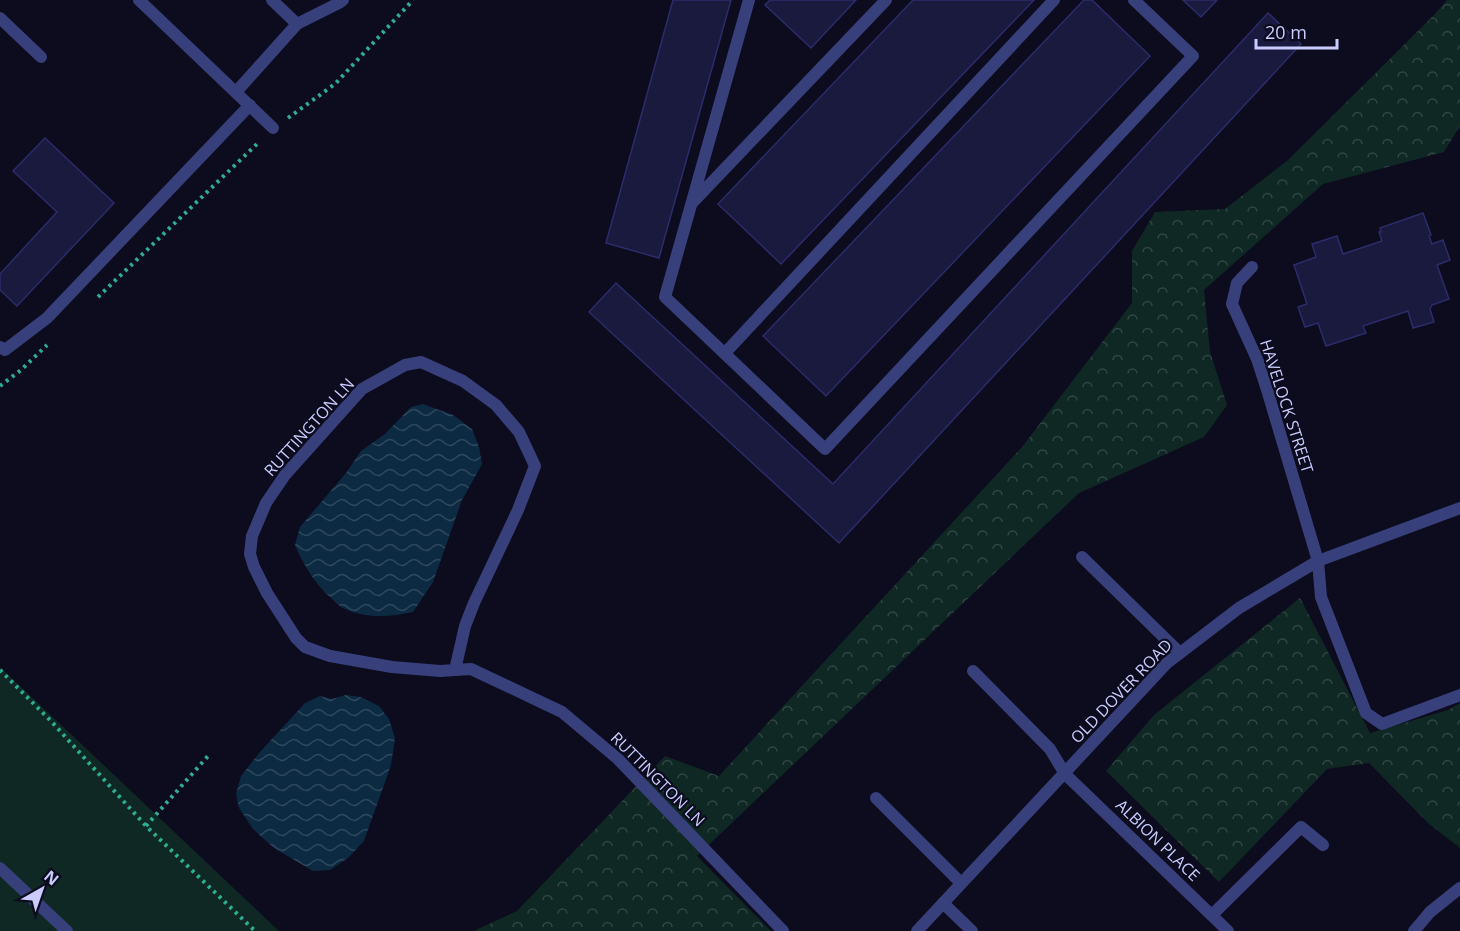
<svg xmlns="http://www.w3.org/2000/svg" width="1460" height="931" viewBox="0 0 1460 931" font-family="'Open Sans',sans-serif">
  <defs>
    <pattern id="forest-crowns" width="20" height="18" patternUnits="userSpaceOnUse" patternTransform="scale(1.5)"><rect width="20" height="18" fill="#0f2823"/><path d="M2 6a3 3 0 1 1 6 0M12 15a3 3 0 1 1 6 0" fill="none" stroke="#314644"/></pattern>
    <pattern id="water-waves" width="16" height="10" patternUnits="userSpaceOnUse" patternTransform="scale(1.5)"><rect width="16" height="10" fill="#0c2a42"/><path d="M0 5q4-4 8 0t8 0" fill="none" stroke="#2e485e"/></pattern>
  </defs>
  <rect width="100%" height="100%" fill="#0c0c1e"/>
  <!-- green -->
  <polygon fill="#0f2823" points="0,667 279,931 0,931"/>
  <!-- forest -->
  <g fill="url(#forest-crowns)">
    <polygon points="1447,0 1460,0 1460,126 1444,152 1323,184 1204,290 1210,352 1227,405 1204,437 1079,493 697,856 771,931 474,931 517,911 665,756 719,776 1022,447 1132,303 1132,251 1155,212 1225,209 1288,160 1434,15"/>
    <polygon points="1300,598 1370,733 1448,710 1460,703 1460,848 1428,823 1369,763 1327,769 1219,882 1106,771 1154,715"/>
  </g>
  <!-- water -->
  <g fill="url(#water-waves)">
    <path d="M423 404 453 415 472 429 479 447 482 464 462 500 433 582 413 612C390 617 365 619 343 608 339 606 336 602 332 599 315 584 304 566 295 545L300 527 346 473 361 451 385 434 411 407Z"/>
    <polygon points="346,695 361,697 379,706 389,719 395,738 391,765 364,841 348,858 330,870 313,871 274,848 253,829 239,808 236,794 241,776 260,752 305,703 320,696 332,699"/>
  </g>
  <!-- building -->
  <g fill="#1a193e" stroke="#2d2b6a" stroke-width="1.5">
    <polygon points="673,0 731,0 659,258 606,243"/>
    <polygon points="770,0 856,0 811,48 765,5"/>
    <polygon points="913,0 1034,0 781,264 718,204"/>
    <polygon points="1084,0 1092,0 1150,56 826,396 763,336"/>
    <polygon points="1183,0 1217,0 1201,17"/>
    <polygon points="1268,13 1301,44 839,543 589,312 616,283 833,484"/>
    <polygon points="45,138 114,203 17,306 0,290 0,274 57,212 13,171"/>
    <polygon points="1423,213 1431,235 1429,236 1432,244 1443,240 1450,260 1437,265 1449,299 1432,305 1430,309 1434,322 1413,328 1408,311 1363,326 1366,333 1326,346 1318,323 1305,327 1298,307 1307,304 1294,265 1316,257 1312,244 1337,236 1343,254 1382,241 1379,232 1381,232 1380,228"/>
  </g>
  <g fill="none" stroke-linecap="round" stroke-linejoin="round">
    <!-- path -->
    <g stroke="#2fad92" stroke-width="4" stroke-dasharray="3 4.5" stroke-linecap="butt">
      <polyline points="288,118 335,84 413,0"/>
      <polyline points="98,297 259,142"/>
      <polyline points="0,386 21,370 47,345"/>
      <polyline points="0,670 51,721 146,826 255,931"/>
      <polyline points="146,826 208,756"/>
    </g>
    <!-- service -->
    <g stroke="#38407c" stroke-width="12">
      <polyline points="749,0 665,297 825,449 1193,56 1134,0"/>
      <polyline points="0,18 41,57"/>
      <polyline points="297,24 339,3 343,0"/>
      <polyline points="236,92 297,24 272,0"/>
      <polyline points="692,203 886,0"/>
      <polyline points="0,347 5,350 47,318 250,105"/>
      <polyline points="725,353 1054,0"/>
      <polyline points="1082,557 1180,653"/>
      <polyline points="1318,561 1321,597 1366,713 1382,724 1460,695"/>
      <polyline points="973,671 1050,749 1065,774"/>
      <polyline points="876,798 961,883"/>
      <polyline points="0,868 67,931"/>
      <polyline points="943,903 972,931"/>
      <polyline points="1212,915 1301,827 1323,845"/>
      <polyline points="1414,931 1430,912 1460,888"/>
    </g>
    <!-- minor -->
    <g stroke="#38407c" stroke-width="12">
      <polyline points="139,0 273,128"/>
      <polyline points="1252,267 1237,283 1232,304 1257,359 1268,393 1318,561"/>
      <polyline points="455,670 465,626 474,603 518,510 535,466 519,432 496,405 463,381 421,362 405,365 362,389 285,475 266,503 252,536 250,554 254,567 267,593 296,638 305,647 330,656 392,667 440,671 471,669 562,712 618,759 783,931"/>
      <polyline points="1065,774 1228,931"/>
      <polyline points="917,931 1167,663 1239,608 1318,561 1460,508"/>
    </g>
  </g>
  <g text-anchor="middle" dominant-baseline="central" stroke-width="4.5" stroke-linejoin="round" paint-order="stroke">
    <!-- street labels -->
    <g font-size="16" fill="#caccfe" stroke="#0c0c1e">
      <text transform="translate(1287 406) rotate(72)">HAVELOCK STREET</text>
      <text transform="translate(309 427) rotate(-48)">RUTTINGTON LN</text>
      <text transform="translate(1121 691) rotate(-46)">OLD DOVER ROAD</text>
      <text transform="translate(658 779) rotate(45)">RUTTINGTON LN</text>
      <text transform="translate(1158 840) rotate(44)">ALBION PLACE</text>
    </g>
  </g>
  <!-- north arrow -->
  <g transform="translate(42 889) rotate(40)" stroke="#0c0c1e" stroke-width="4.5" paint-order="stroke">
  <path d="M0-4.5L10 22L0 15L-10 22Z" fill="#caccfe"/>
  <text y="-9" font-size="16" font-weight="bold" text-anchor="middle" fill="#caccfe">N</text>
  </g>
  <!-- scale -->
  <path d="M1256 39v9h81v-9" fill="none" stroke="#caccfe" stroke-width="3"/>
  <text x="1265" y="39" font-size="18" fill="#caccfe" stroke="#0c0c1e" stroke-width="4.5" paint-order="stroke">20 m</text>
</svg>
